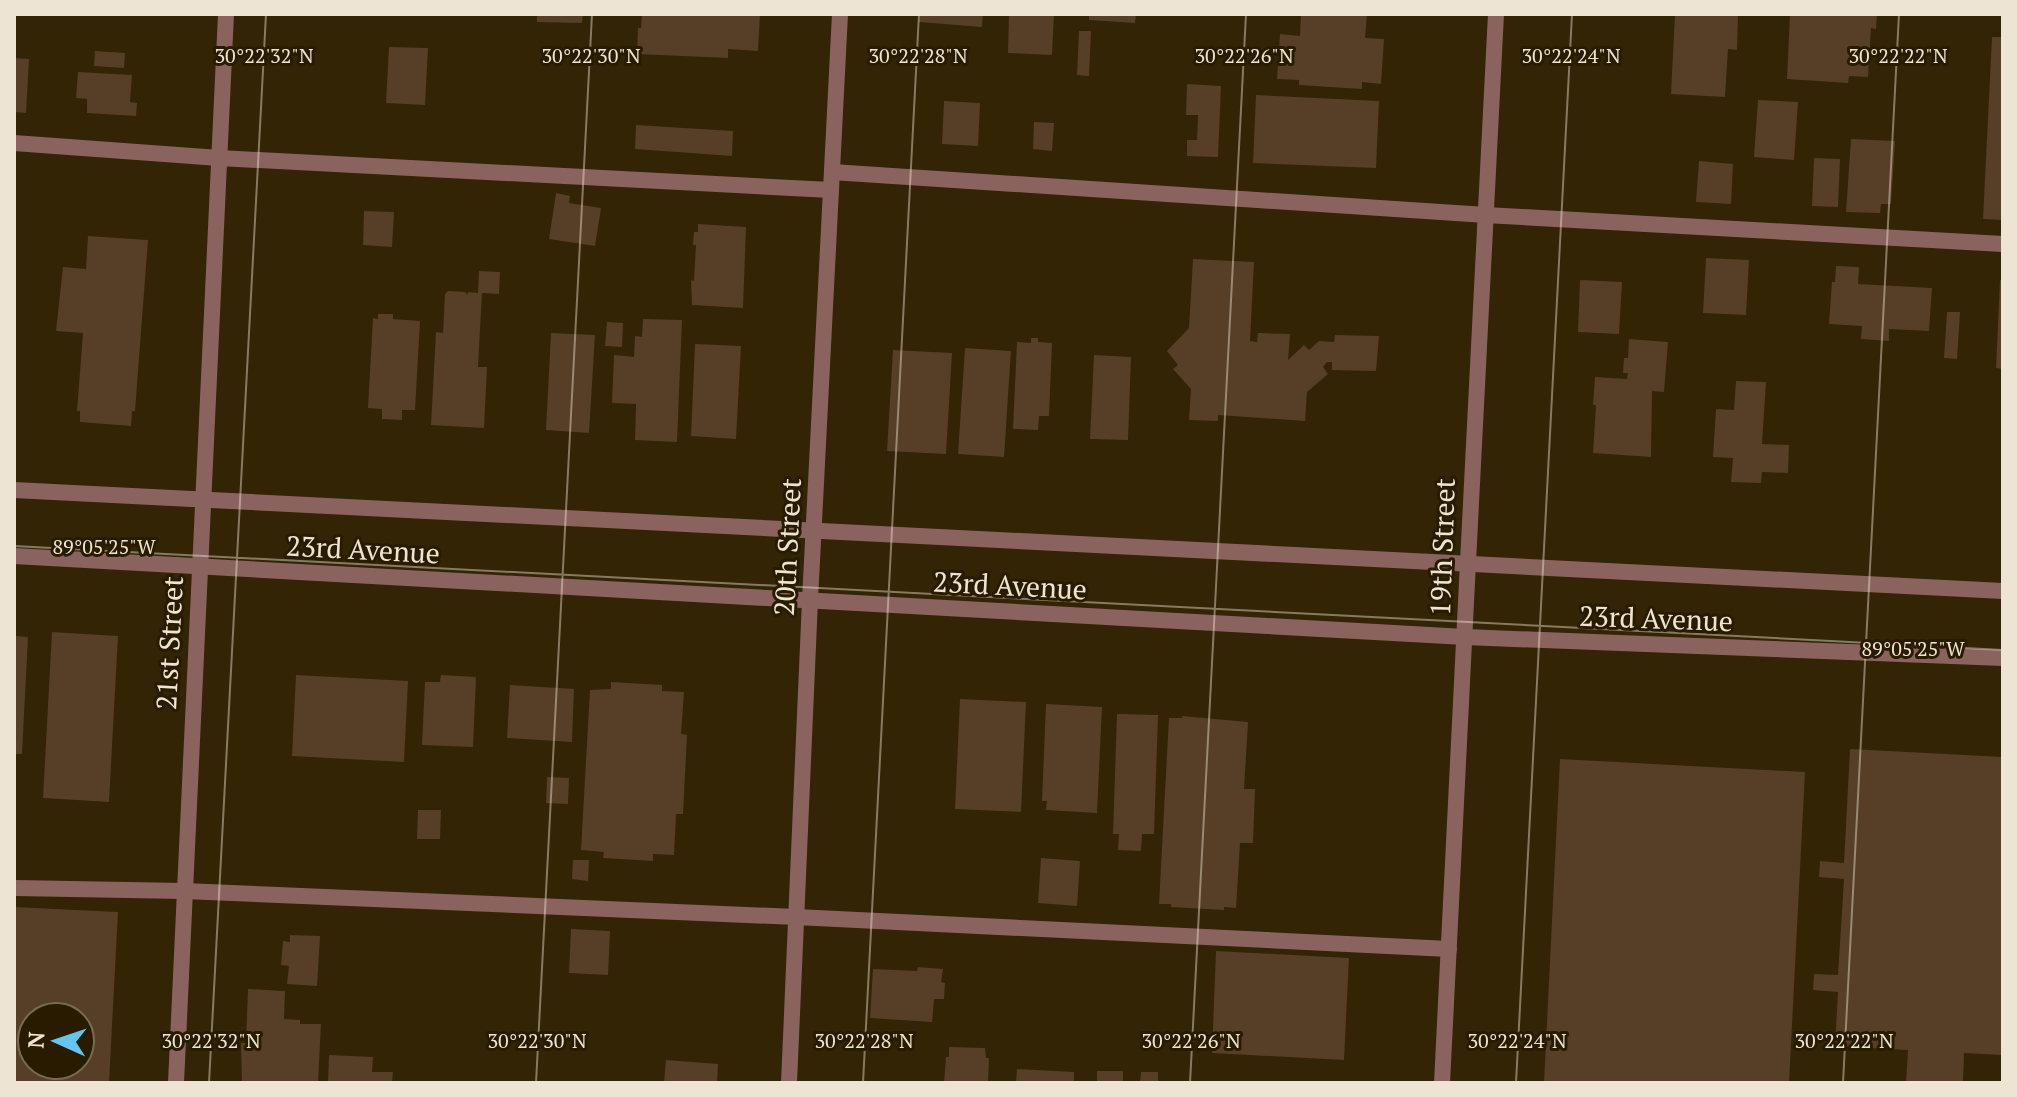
<svg xmlns="http://www.w3.org/2000/svg" width="2017" height="1097" viewBox="0 0 2017 1097" font-family="'PT Serif',serif">
  <rect width="100%" height="100%" fill="#322405"/>
  <!-- building -->
  <g fill="#573e27" fill-rule="evenodd">
    <polygon points="537,14 583,14 582,23 537,22"/>
    <polygon points="642,14 760,14 758,51 728,49 728,58 637,54 638,28 641,28"/>
    <polygon points="920,14 983,14 982,27 919,22"/>
    <polygon points="1009,14 1054,14 1052,55 1008,53"/>
    <polygon points="1089,14 1136,14 1135,23 1089,20"/>
    <polygon points="1301,14 1367,14 1365,38 1384,39 1381,84 1362,82 1362,89 1299,85 1299,80 1277,79 1280,34 1300,36"/>
    <polygon points="1675,14 1738,14 1737,50 1728,49 1725,97 1671,94"/>
    <polygon points="1790,14 1877,14 1876,29 1871,28 1868,77 1849,76 1848,83 1787,79"/>
    <polygon points="1079,31 1091,31 1089,76 1077,75"/>
    <polygon points="1992,37 2003,37 2003,220 1983,219"/>
    <polygon points="389,47 428,48 425,105 386,103"/>
    <polygon points="95,51 125,53 124,68 94,66"/>
    <polygon points="14,58 29,59 26,113 14,112"/>
    <polygon points="78,72 132,75 130,102 137,103 136,116 87,113 87,99 76,98"/>
    <polygon points="1187,84 1221,86 1218,157 1187,156 1187,140 1197,140 1198,115 1186,115"/>
    <polygon points="1256,95 1379,101 1376,168 1253,163"/>
    <polygon points="1758,100 1798,102 1794,160 1754,157"/>
    <polygon points="944,101 980,103 978,146 942,144"/>
    <polygon points="1034,122 1054,123 1052,151 1033,149"/>
    <polygon points="636,125 733,131 732,156 635,149"/>
    <polygon points="1851,139 1895,141 1891,204 1881,204 1880,213 1846,212"/>
    <polygon points="1814,158 1840,159 1838,207 1812,206"/>
    <polygon points="1699,161 1733,164 1731,204 1696,202"/>
    <polygon points="556,193 570,196 569,203 601,208 595,246 549,239"/>
    <polygon points="364,211 394,212 392,247 363,245"/>
    <polygon points="698,224 746,227 743,308 692,305 691,280 694,281 696,245 693,245 694,232 698,232"/>
    <polygon points="88,236 148,240 135,411 132,411 131,426 80,422 80,411 77,411 83,333 56,331 63,267 86,269"/>
    <polygon points="1706,258 1749,260 1746,315 1703,313"/>
    <polygon points="1193,259 1254,262 1250,341 1257,342 1258,333 1290,334 1288,360 1304,345 1309,350 1319,341 1334,342 1335,335 1379,336 1376,371 1332,370 1332,362 1327,362 1323,367 1328,374 1307,392 1305,421 1218,415 1218,421 1189,420 1191,389 1173,369 1178,365 1167,351 1189,328"/>
    <polygon points="1836,266 1859,267 1858,284 1932,288 1929,331 1889,329 1889,341 1861,339 1862,326 1829,324 1832,282 1835,282"/>
    <polygon points="479,271 500,272 499,294 482,293 478,367 487,367 484,428 431,425 436,332 443,333 445,294 448,291 465,292 468,295 468,292 478,293"/>
    <polygon points="1580,280 1622,282 1619,334 1578,332"/>
    <polygon points="2000,280 2003,280 2003,369 1996,368"/>
    <polygon points="1947,312 1960,312 1957,359 1944,358"/>
    <polygon points="378,314 393,314 393,319 420,321 415,410 402,410 402,420 382,419 382,409 368,408 373,318 378,319"/>
    <polygon points="643,319 682,320 677,442 635,440 636,404 612,403 614,355 634,357 635,336 642,337"/>
    <polygon points="607,322 623,323 622,347 605,346"/>
    <polygon points="551,333 595,335 589,433 546,430"/>
    <polygon points="1031,338 1038,338 1038,342 1052,343 1049,416 1039,416 1038,430 1013,429 1017,342 1031,343"/>
    <polygon points="1629,339 1668,342 1664,392 1652,391 1651,457 1593,453 1596,405 1593,405 1595,377 1627,379 1628,373 1623,373 1624,358 1628,358"/>
    <polygon points="695,344 741,346 736,439 691,436"/>
    <polygon points="965,348 1011,351 1004,457 958,454"/>
    <polygon points="893,350 952,353 946,454 887,451"/>
    <polygon points="1094,355 1131,357 1128,440 1090,439"/>
    <polygon points="1736,381 1766,382 1762,444 1789,445 1788,473 1762,472 1761,483 1731,482 1733,458 1713,457 1716,409 1734,410"/>
    <polygon points="52,632 118,636 109,802 43,798"/>
    <polygon points="14,636 28,637 22,754 14,754"/>
    <polygon points="296,675 408,681 404,762 292,756"/>
    <polygon points="441,675 476,677 473,747 422,745 425,682 440,682"/>
    <polygon points="611,682 662,685 662,691 684,692 681,734 687,735 683,814 676,814 674,855 653,854 653,861 603,858 604,852 581,850 590,690 611,689"/>
    <polygon points="510,685 574,689 572,742 507,738"/>
    <polygon points="960,699 1026,702 1021,812 955,809"/>
    <polygon points="1046,704 1102,707 1097,813 1046,810 1047,801 1042,801"/>
    <polygon points="1117,714 1158,715 1154,834 1142,834 1141,851 1118,850 1119,834 1113,834"/>
    <polygon points="1182,716 1248,722 1244,789 1255,789 1253,843 1240,843 1236,908 1224,907 1224,910 1171,907 1171,904 1159,904 1169,718 1182,718"/>
    <polygon points="1850,749 2003,757 2003,1055 1964,1053 1963,1083 1906,1083 1908,1050 1835,1046 1838,992 1813,990 1814,974 1838,975 1844,879 1819,877 1820,861 1844,863"/>
    <polygon points="1560,759 1805,772 1789,1083 1544,1083"/>
    <polygon points="547,777 569,778 568,804 546,803"/>
    <polygon points="418,810 441,810 440,839 417,839"/>
    <polygon points="1041,858 1080,861 1077,906 1038,903"/>
    <polygon points="573,860 589,860 588,881 572,879"/>
    <path d="M14 907 118 912 109 1083H14ZM32 1017H80V1065H32Z"/>
    <polygon points="571,929 610,931 608,975 569,973"/>
    <polygon points="290,935 320,936 317,986 287,984 289,966 281,965 283,941 290,942"/>
    <polygon points="1216,951 1349,958 1344,1060 1212,1053"/>
    <polygon points="918,967 943,969 941,982 945,983 944,999 934,999 932,1022 870,1018 873,969 917,971"/>
    <polygon points="248,989 285,991 284,1019 300,1020 300,1024 321,1024 318,1083 242,1083 241,1043 246,1043"/>
    <polygon points="949,1047 985,1048 986,1058 989,1058 988,1083 944,1083 946,1057 949,1057"/>
    <polygon points="329,1055 373,1057 372,1072 393,1072 392,1083 328,1083"/>
    <polygon points="666,1060 718,1064 717,1083 664,1083"/>
    <polygon points="1017,1069 1074,1072 1074,1083 1016,1083"/>
    <rect x="1097" y="1071" width="26" height="12"/>
    <polygon points="1141,1072 1158,1072 1158,1083 1140,1083"/>
  </g>
  <g fill="none" stroke-linecap="round" stroke-linejoin="round">
    <!-- service -->
    <g stroke="#8b635e" stroke-width="16">
      <polyline points="14,143 219,158 831,190"/>
      <polyline points="832,172 1486,215 2003,244"/>
      <polyline points="14,888 184,891 796,917 1449,949"/>
    </g>
    <!-- minor -->
    <g stroke="#8b635e" stroke-width="16">
      <polyline points="1468,562 1496,14"/>
      <polyline points="176,1083 226,14"/>
      <polyline points="789,1083 810,600 840,14"/>
    </g>
    <!-- tertiary -->
    <g stroke="#8b635e" stroke-width="16">
      <polyline points="14,490 2003,591"/>
      <polyline points="14,556 1465,637 2003,658"/>
      <polyline points="1442,1083 1468,562"/>
    </g>
  </g>
  <!-- ticks -->
  <path fill="none" stroke="#ede4d3" stroke-width="2" stroke-opacity="0.45" d="M14 546 2003 650M209 1083 266 14M536 1083 592 14M863 1083 919 14M1190 1083 1246 14M1516 1083 1572 14M1843 1083 1899 14"/>
  <g text-anchor="middle" dominant-baseline="central" stroke-width="6" stroke-linejoin="round" paint-order="stroke">
    <!-- street labels -->
    <g font-size="28" fill="#ede4d3" stroke="#281b00">
      <text transform="translate(787 547) rotate(-87)">20th Street</text>
      <text transform="translate(1442 547) rotate(-88)">19th Street</text>
      <text transform="translate(363 549) rotate(3)">23rd Avenue</text>
      <text transform="translate(1010 585) rotate(3)">23rd Avenue</text>
      <text transform="translate(1656 618) rotate(2)">23rd Avenue</text>
      <text transform="translate(169 643) rotate(-87)">21st Street</text>
    </g>
  </g>
  <g font-size="20" text-anchor="middle" fill="#ede4d3" stroke="#281b00" stroke-width="6" stroke-linejoin="round" paint-order="stroke">
    <text x="264" y="63">30°22'32"N</text>
    <text x="591" y="63">30°22'30"N</text>
    <text x="918" y="63">30°22'28"N</text>
    <text x="1244" y="63">30°22'26"N</text>
    <text x="1571" y="63">30°22'24"N</text>
    <text x="1898" y="63">30°22'22"N</text>
    <text x="104" y="554">89°05'25"W</text>
    <text x="1913" y="656">89°05'25"W</text>
    <text x="211" y="1048">30°22'32"N</text>
    <text x="537" y="1048">30°22'30"N</text>
    <text x="864" y="1048">30°22'28"N</text>
    <text x="1191" y="1048">30°22'26"N</text>
    <text x="1517" y="1048">30°22'24"N</text>
    <text x="1844" y="1048">30°22'22"N</text>
  </g>
  <!-- border -->
  <rect width="2017" height="1097" fill="none" stroke="#ede4d3" stroke-width="32"/>
  <!-- north arrow -->
  <g transform="translate(56 1041) rotate(273)"><circle r="38" fill="#281b00" stroke="#776b54" stroke-width="2"/>
  <path d="M0-6L14 30L0 20L-14 30Z" fill="#64c5ee"/>
  <text y="-12" font-size="22" font-weight="bold" text-anchor="middle" fill="#ede4d3">N</text>
  </g>
</svg>
